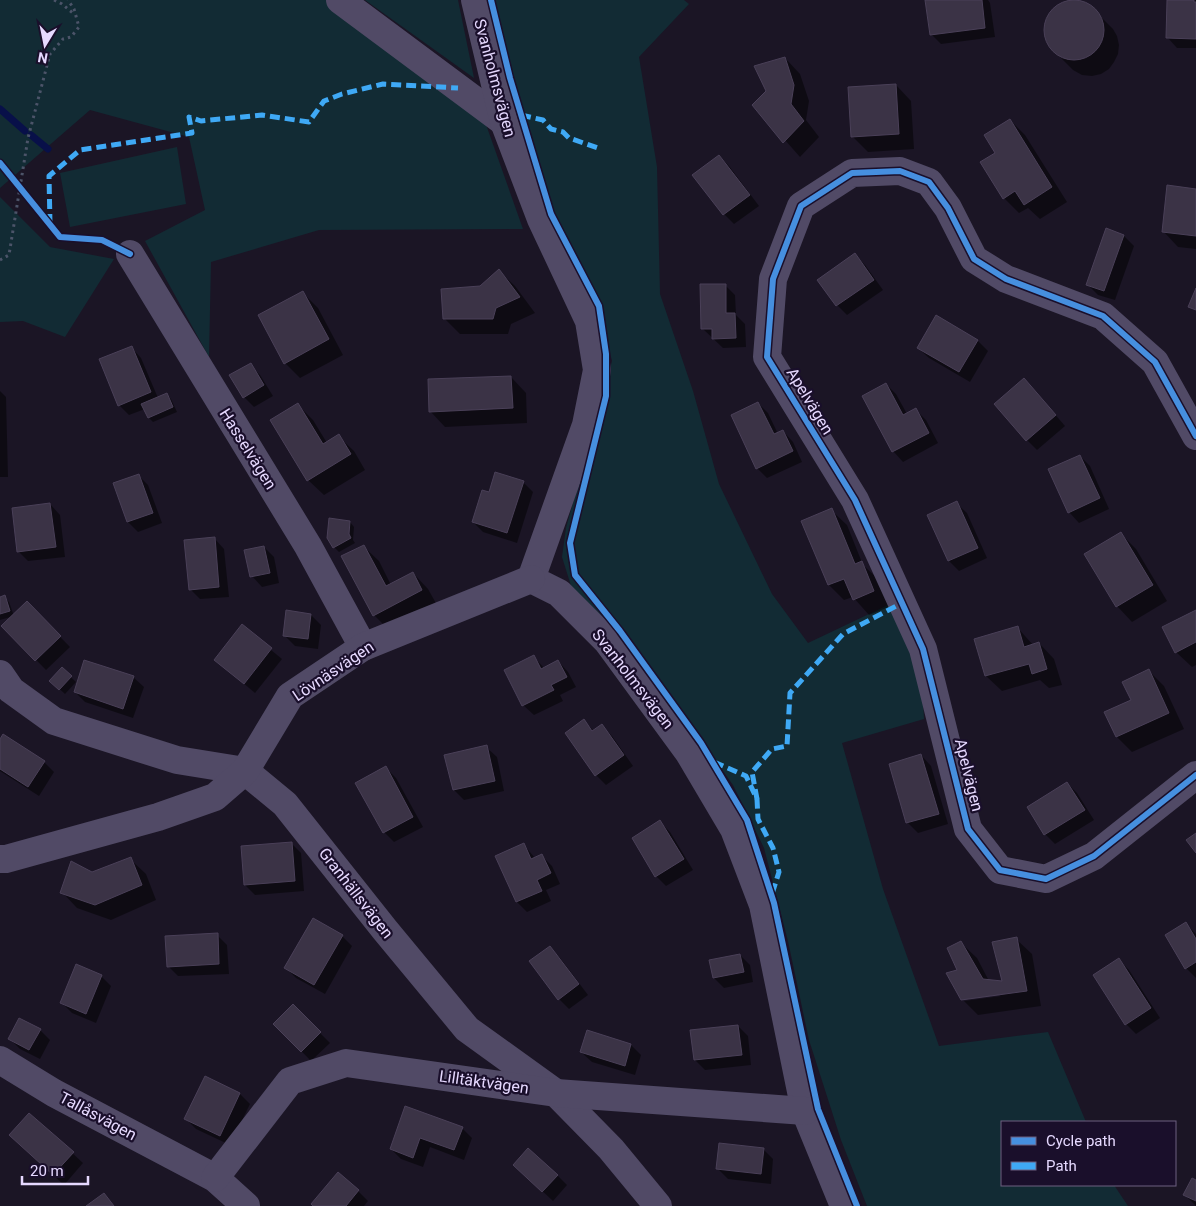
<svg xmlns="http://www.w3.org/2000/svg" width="1196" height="1206" viewBox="0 0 1196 1206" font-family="Roboto,sans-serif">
  <rect width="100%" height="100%" fill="#1b1525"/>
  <!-- green -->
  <g fill="#122b34">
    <polygon points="0,0 328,0 483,116 523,229 319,230 211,262 209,357 145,241 205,210 189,137 90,110 0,188"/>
    <polygon points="365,0 458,0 474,78"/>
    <polygon points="491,0 684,0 689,4 639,57 657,167 660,294 693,391 719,484 772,594 808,643 888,605 909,644 922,684 924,719 842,743 883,889 939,1046 1048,1032 1086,1122 1002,1122 1002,1185 1114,1185 1128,1206 867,1206 841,1140 809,1040 788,941 764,848 733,785 674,703 599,617 572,589 562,557 566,528 612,361 601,318 548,199"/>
    <polygon points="177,147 186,204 70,227 60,173"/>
    <polygon points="0,197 50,247 114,259 65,337 23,321 0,322"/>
  </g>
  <!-- shadow -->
  <g fill="#0007">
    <polygon points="927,0 988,0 990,3 995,37 941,44 931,34"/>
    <polygon points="1168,0 1196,0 1196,48 1177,48 1167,37"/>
    <polygon points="1071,1 1081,2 1090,6 1113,29 1117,36 1119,45 1118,54 1114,62 1109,69 1101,74 1092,76 1082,75 1073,70 1050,47 1046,38 1045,28 1047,18 1053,10 1061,4"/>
    <polygon points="785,58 800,74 809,101 806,120 819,137 800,157 754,105 768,91"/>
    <polygon points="896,85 911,101 914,149 868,152 853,137"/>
    <polygon points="1010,120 1025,135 1067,202 1040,219 1028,208 1019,213 1004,198 997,154"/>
    <polygon points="719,156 729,166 759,206 734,224 724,214 694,175"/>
    <polygon points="1196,190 1196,249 1178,247 1163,231"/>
    <polygon points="1124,236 1134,246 1115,300 1098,295 1087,284"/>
    <polygon points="855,255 865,265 883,290 847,315 837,305 819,280"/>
    <polygon points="499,271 515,286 535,313 511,324 508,334 460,334 445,319"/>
    <polygon points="725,285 735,295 736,315 745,324 746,347 723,348 703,329"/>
    <polygon points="302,292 318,308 343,355 300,378 285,363"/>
    <polygon points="937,317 978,341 988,351 970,382 929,358 918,348"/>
    <polygon points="131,347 141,358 158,398 166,394 171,399 177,412 153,422 149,418 145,409 129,415 119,405"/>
    <polygon points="250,365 260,375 273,396 254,407 244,397"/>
    <polygon points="511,377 526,393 527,423 445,427 430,411"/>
    <polygon points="886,384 896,394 907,414 916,410 926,420 938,443 903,462 893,451 864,396"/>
    <polygon points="1034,390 1065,426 1037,450 1027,440"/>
    <polygon points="0,391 6,397 8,477 0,477"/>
    <polygon points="758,403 768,413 778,434 783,431 793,442 802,462 767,478 757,468"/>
    <polygon points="298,405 313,420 327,443 338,436 354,451 365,470 324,495 308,480"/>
    <polygon points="1080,456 1090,466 1109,509 1079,523 1069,512"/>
    <polygon points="138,475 148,485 162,523 138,532 128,522 114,484"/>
    <polygon points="523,482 533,492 517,543 483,532 473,522 489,493"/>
    <polygon points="956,503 967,513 987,558 959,571 949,561 929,515"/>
    <polygon points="50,504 60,515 65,557 28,561 18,551"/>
    <polygon points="831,510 847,525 863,565 877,578 889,607 869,615 853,597 844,600 829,585 803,522"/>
    <polygon points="350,522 354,527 353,540 355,543 339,552 334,547"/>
    <polygon points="1121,534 1136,549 1167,601 1132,622 1117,606"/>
    <polygon points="214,538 224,549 229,597 200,599 190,589"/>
    <polygon points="363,546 379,561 391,585 413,573 428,589 437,605 389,630 374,615"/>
    <polygon points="264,547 274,557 279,583 262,587 252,576"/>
    <polygon points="4,597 9,602 14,616 27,603 70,647 46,670 3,626 14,616 0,620 0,598"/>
    <polygon points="1196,611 1196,665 1192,667 1176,652"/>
    <polygon points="311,615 321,625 318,649 295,646 285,636"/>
    <polygon points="242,626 282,659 255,693 216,660"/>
    <polygon points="1017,627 1033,645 1039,643 1054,659 1062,685 1049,688 1040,680 1002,691 986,676 976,640"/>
    <polygon points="534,657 544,668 558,661 568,672 576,687 560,695 563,701 534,715 523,705 506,671"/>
    <polygon points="62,669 76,682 65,694 51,681"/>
    <polygon points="1149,671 1164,686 1184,729 1132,752 1117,737 1106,713 1132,701"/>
    <polygon points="133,677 144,687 133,718 85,702 75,692"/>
    <polygon points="584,721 594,731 602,726 612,736 633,766 606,785 596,775"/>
    <polygon points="0,741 44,762 54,772 39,796 0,771"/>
    <polygon points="486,747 497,757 504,791 464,800 454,790"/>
    <polygon points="921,755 931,766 948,824 918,833 908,823"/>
    <polygon points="386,768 396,778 423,827 394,842 384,832"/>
    <polygon points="1067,783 1077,793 1094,820 1055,844 1045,834"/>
    <polygon points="660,822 670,832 693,870 666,886 656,876"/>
    <polygon points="291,843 301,853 304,891 255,895 245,885"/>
    <polygon points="524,845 535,858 542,856 552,866 560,884 546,890 551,901 527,912 517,902 497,857"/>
    <polygon points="130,859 146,874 156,900 111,920 77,908 62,892 92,873"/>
    <polygon points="1185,923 1196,934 1196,978 1186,968"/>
    <polygon points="217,935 227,945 229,974 178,976 168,966"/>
    <polygon points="342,936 352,946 325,994 296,978 286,968"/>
    <polygon points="1016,939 1032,954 1041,1006 978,1015 964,1001 1001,996 958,971 961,943 977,958 989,981 1004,982"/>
    <polygon points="550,948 560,958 588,995 569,1009 559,999"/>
    <polygon points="740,955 750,965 753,982 724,988 714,978"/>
    <polygon points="1119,960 1129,970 1160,1018 1136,1034 1126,1024"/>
    <polygon points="101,976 111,986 96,1023 72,1013 62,1003"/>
    <polygon points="293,1006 330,1043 311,1061 275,1024"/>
    <polygon points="738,1026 748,1036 751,1065 705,1070 695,1060"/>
    <polygon points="40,1030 50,1040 40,1059 20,1049 10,1039"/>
    <polygon points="631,1045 641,1055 635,1075 592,1062 581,1052"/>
    <polygon points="206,1078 240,1094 250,1104 230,1145 196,1129 186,1119"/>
    <polygon points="406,1108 462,1128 472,1138 464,1160 430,1147 423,1167 401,1159 391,1149"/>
    <polygon points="30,1114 83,1163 64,1185 20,1145"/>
    <polygon points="763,1149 773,1159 771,1184 728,1179 718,1169"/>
    <polygon points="525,1175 557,1175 567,1185 553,1201"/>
    <polygon points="1196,1182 1196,1206 1185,1195"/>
    <polygon points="358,1191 368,1201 364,1206 315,1206"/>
  </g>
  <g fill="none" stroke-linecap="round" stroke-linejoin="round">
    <!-- stream -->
    <g stroke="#081049" stroke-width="7">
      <polyline points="0,109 25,131"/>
      <polyline points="31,135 48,149"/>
    </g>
  </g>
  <!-- building -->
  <g fill="#3b3346" stroke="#4a4058">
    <circle cx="1074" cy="30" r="30"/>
    <polygon points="925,0 982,0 985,28 930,35"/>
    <polygon points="1167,0 1194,0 1194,2 1196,2 1196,39 1166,38"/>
    <polygon points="785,57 794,85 791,104 804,121 783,143 752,105 766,91 754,66"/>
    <polygon points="896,84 899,134 851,137 848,87"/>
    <polygon points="1010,119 1052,187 1024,205 1015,191 1003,199 980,162 995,153 984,135"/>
    <polygon points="719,155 750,195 723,215 692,175"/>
    <polygon points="1167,185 1196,189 1196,236 1162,232"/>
    <polygon points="1106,228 1124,235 1104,291 1086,285"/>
    <polygon points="855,253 874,280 836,306 817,280"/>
    <polygon points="499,269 520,297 496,308 493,319 443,319 441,289 480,286"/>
    <polygon points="700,284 726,284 726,313 735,313 736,338 712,339 712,329 701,329"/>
    <polygon points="1196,288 1196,310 1188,307"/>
    <polygon points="303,291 329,339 284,364 258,315"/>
    <polygon points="936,315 978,340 959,372 917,348"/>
    <polygon points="132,346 151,392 118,406 99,359"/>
    <polygon points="251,363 264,385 243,398 229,375"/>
    <polygon points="511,376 513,408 429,412 428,379"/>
    <polygon points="1024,378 1056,415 1026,441 994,404"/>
    <polygon points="886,383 903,415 916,408 929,433 892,452 862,396"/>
    <polygon points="167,393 173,407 148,418 141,404"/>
    <polygon points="758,402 774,434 783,430 793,451 756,469 731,415"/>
    <polygon points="298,403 323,444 339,434 351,454 307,481 270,420"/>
    <polygon points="1080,455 1100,498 1068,513 1048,469"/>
    <polygon points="495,472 524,481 507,533 472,522 482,490 489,492"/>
    <polygon points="139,474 153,513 127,522 113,483"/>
    <polygon points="957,501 978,548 948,561 927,515"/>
    <polygon points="50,503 56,547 17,552 12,508"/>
    <polygon points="832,508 855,564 862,561 874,591 853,600 844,579 828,585 801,521"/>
    <polygon points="329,518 350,521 349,534 351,538 333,548 327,538"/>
    <polygon points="1121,532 1153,585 1116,607 1084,554"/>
    <polygon points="215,537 219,587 189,590 184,540"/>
    <polygon points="364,545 386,586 413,572 422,590 373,616 341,556"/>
    <polygon points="264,546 270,573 250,577 244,550"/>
    <polygon points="5,595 10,611 0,614 0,597"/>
    <polygon points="27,601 61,636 35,661 1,626"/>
    <polygon points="286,610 311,614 308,639 283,636"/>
    <polygon points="1196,610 1196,642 1175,653 1162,627"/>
    <polygon points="242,624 272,648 244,684 214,660"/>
    <polygon points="1018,626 1024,647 1039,642 1047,669 1032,674 1029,664 985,676 974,639"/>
    <polygon points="534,655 541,669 558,660 567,677 551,685 554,690 522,706 504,670"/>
    <polygon points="84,660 134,676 123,709 74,692"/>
    <polygon points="62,667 72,676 59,690 49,681"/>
    <polygon points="1149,669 1169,713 1116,737 1104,712 1131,700 1122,682"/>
    <polygon points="584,719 592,731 602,724 624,755 595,776 565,733"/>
    <polygon points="3,734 45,761 28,787 0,769 0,739"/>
    <polygon points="487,745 495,781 453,790 444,755"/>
    <polygon points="921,754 939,814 906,823 889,764"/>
    <polygon points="386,766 413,817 383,833 355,783"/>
    <polygon points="1067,782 1085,810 1044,835 1027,807"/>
    <polygon points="660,820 684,859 655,877 632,838"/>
    <polygon points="1196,833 1196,853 1186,840"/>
    <polygon points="292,842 295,881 244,885 241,846"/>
    <polygon points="524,843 531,859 542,854 551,873 537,880 542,891 516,902 495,856"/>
    <polygon points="131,857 142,885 95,905 60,893 71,861 92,872"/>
    <polygon points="313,918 343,935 314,985 284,968"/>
    <polygon points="1186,922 1196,939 1196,962 1185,969 1165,935"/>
    <polygon points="218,933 219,964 167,967 165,936"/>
    <polygon points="1017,937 1027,991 961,1000 946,973 957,970 947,948 961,941 983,979 1002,981 992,942"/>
    <polygon points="550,946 579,984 558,1000 529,961"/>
    <polygon points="740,954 744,972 713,978 709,960"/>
    <polygon points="1119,958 1151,1008 1125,1025 1093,975"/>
    <polygon points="76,964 102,975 86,1014 60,1003"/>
    <polygon points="293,1004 321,1032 301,1052 273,1024"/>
    <polygon points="19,1018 41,1029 29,1050 8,1039"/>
    <polygon points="738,1025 742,1055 694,1060 690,1030"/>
    <polygon points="587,1030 631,1044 625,1066 580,1052"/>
    <polygon points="205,1076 240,1093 220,1136 184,1119"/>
    <polygon points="405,1106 463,1127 454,1150 420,1138 413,1158 390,1149"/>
    <polygon points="29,1113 74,1152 53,1175 9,1135"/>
    <polygon points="719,1143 764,1148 761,1174 716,1169"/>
    <polygon points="528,1148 558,1175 542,1192 513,1165"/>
    <polygon points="338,1172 359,1190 346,1206 313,1206 311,1204"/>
    <polygon points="1192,1178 1196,1180 1196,1201 1183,1195"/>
    <polygon points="104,1193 114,1206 86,1206"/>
  </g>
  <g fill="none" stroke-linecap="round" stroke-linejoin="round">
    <!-- path -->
    <g stroke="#4c5469" stroke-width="3" stroke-dasharray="2.5 4" stroke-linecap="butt">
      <polyline points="54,0 62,4 74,14"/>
      <polyline points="0,260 9,255 28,138 50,54 63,39 71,37 79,27 74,9 68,0"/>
    </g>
    <!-- minor -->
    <g stroke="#514a66" stroke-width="28">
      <polyline points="340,0 504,122"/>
      <polyline points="475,0 504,122 541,219 589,321 597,370 586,425 531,579 559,593 607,641 689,753 734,829 763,905 805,1111 844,1206"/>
      <polyline points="130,254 308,546 363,647"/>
      <polyline points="1196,436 1155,362 1103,316 1006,279 974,259 948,208 929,182 900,171 852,173 801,206 773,279 767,357 855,500 923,649 968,829 1000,870 1046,879 1094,856 1196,775"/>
      <polyline points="0,674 11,690 54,721 177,760 245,771 285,804 385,930 467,1029 556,1093 611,1149 658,1206"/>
      <polyline points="0,859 6,859 158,817 215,797 245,771 290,696 363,647 531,579"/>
      <polyline points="0,1060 54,1093 215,1178 246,1206"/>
      <polyline points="215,1178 290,1081 346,1063 556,1093 805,1111"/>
    </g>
    <!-- quiet -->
    <g stroke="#3fa9f5" stroke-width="5" stroke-dasharray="10 5" stroke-linecap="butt">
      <polyline points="521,115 543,120 551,129 563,132 569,138 598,148"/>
      <polyline points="50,224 49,176 80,150 192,133 189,117 201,121 262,115 309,122 324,101 342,94 383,84 458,88"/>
      <polyline points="714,762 746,776 757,799 758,819 773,848 779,872 772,894"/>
      <polyline points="757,799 752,772 772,749 787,746 790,693 843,634 902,603"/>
    </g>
    <!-- cycleway casing -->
    <g stroke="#1a0f2b" stroke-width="9">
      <g id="cycleway">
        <polyline points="491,0 510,78 551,214 599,306 606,354 606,396 570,543 575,575 620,631 701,743 747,820 774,903 818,1109 857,1206"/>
        <polyline points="0,163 60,237 102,240 130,254"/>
        <polyline points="1196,436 1155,362 1103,316 1006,279 974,259 948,208 929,182 900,171 852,173 801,206 773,279 767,357 855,500 923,649 968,829 1000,870 1046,879 1094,856 1196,775"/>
      </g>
    </g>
    <!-- cycleway -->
    <use href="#cycleway" stroke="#468fdf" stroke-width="6"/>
  </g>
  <g text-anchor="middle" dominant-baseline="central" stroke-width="4.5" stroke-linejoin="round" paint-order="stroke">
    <!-- street labels -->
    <g font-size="16" fill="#e6d9ff" stroke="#1a0f2b">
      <text transform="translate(495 78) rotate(75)">Svanholmsvägen</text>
      <text transform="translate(810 401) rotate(59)">Apelvägen</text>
      <text transform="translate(248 449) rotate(58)">Hasselvägen</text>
      <text transform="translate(333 671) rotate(-34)">Lövnäsvägen</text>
      <text transform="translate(633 679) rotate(52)">Svanholmsvägen</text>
      <text transform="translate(969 775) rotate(76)">Apelvägen</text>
      <text transform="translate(356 893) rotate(52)">Granhällsvägen</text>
      <text transform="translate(484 1082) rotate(8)">Lilltäktvägen</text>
      <text transform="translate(98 1116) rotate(28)">Tallåsvägen</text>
    </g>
  </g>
  <!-- legend -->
  <rect x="1001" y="1121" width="175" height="65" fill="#1a0f2b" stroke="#6c6080"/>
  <rect x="1011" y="1137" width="25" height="8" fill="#468fdf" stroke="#6c6080"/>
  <text x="1046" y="1146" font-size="15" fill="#e6d9ff">Cycle path</text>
  <rect x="1011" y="1162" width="25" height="8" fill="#3fa9f5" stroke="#6c6080"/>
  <text x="1046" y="1171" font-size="15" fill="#e6d9ff">Path</text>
  <!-- north arrow -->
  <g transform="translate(45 45) rotate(190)" stroke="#1a0f2b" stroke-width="4" paint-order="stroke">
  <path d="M0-4L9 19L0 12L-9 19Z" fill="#e6d9ff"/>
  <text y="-8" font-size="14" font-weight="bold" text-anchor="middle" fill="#e6d9ff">N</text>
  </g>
  <!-- scale -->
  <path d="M22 1176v8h66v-8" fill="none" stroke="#e6d9ff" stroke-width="2.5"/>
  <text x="30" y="1176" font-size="15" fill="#e6d9ff" stroke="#1a0f2b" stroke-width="4" paint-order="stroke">20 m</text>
</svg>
